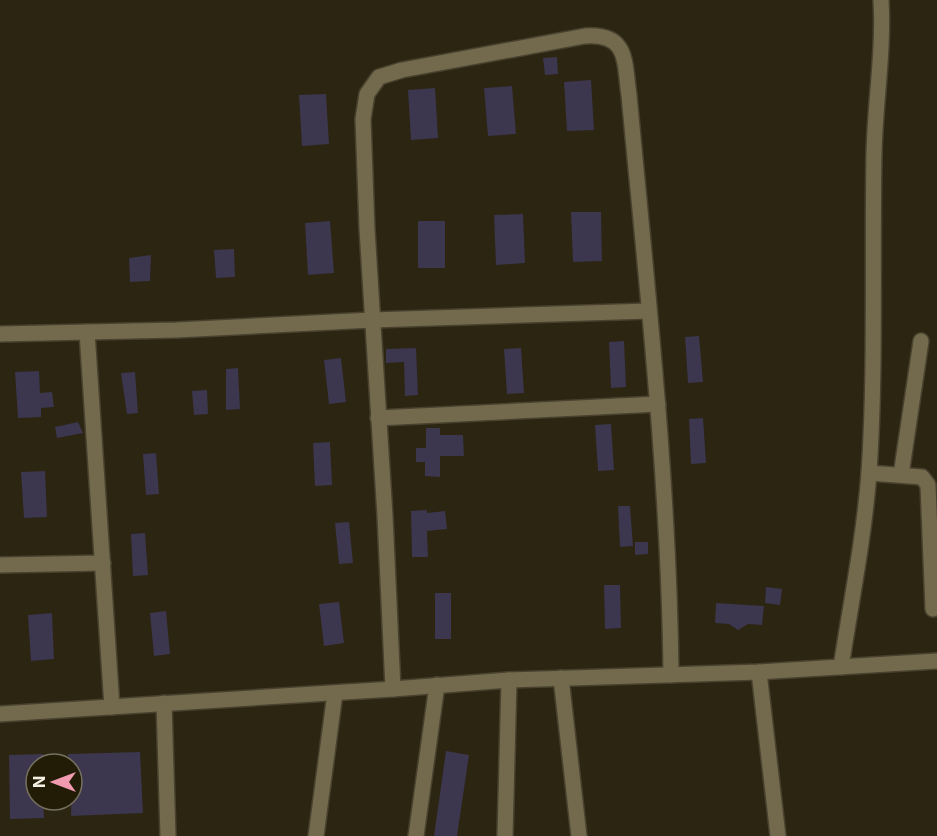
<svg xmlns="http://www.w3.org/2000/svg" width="937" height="836" viewBox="0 0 937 836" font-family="Inter,sans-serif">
  <rect width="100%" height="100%" fill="#2b2511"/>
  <!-- building -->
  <g fill="#3c364e">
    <polygon points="557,57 558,74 545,75 543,58"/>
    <polygon points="591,80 594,130 567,131 564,82"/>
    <polygon points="512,86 516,134 488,136 484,88"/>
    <polygon points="435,88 438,138 411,140 408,90"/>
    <polygon points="326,94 329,144 302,146 299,95"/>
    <polygon points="571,212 601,212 602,261 573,262"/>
    <polygon points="523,214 525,263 496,265 494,215"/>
    <polygon points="330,221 334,273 308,275 305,223"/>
    <rect x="418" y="221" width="27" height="47"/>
    <polygon points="234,249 235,277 216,278 214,250"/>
    <polygon points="151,255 150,281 130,282 129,258"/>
    <polygon points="699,336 703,382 688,383 685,337"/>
    <polygon points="624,341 626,387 611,388 609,342"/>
    <polygon points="416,348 418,395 405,396 404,362 386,363 386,349"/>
    <polygon points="521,348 524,393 507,394 504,349"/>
    <polygon points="341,358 346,402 329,404 324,360"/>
    <polygon points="238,368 240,409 226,410 226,369"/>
    <polygon points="39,371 40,393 52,392 54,407 41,408 41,417 18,418 15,372"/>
    <polygon points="135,372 138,413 127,414 121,373"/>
    <polygon points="207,390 208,414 194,415 192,391"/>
    <polygon points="703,418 706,463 691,464 689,419"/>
    <polygon points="78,422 83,433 57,438 55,427"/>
    <polygon points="611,424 614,470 598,471 595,425"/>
    <polygon points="426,428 440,428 440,435 463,435 464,456 440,456 440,477 425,476 425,462 416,462 416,448 426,448"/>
    <polygon points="330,442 332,485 315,486 313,443"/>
    <polygon points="156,453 159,494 146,495 143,454"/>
    <polygon points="45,471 47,517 24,518 21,472"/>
    <polygon points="618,506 630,506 633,546 620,547"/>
    <polygon points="427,510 427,513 445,511 447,529 427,531 428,557 412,557 411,511"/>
    <polygon points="349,522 353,563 339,564 335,523"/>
    <polygon points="145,533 148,575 133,576 131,534"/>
    <polygon points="635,542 648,542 648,554 635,555"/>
    <polygon points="604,585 620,585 621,628 605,629"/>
    <polygon points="766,587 782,589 780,605 765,603"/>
    <rect x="435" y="593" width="16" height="46"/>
    <polygon points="339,602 344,643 324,646 319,604"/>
    <polygon points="716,603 764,606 762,625 748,624 738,630 729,624 715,623"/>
    <polygon points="166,611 170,654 154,656 150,613"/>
    <polygon points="52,613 54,659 31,661 28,615"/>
    <polygon points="446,751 469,755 457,836 434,836"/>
    <polygon points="140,752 143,813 71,816 72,764 68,764 68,754"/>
    <polygon points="43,754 43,764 36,764 36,800 43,800 44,818 10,819 9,755"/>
  </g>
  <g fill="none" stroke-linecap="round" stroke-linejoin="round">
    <!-- minor casing -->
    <g stroke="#47412e" stroke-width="18">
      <g id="minor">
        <polyline points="87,332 112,707"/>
        <polyline points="0,334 176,330 372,320 649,311"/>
        <polyline points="378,418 658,404"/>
        <polyline points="869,473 922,477 928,485 933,609"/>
        <polyline points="901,475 921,341"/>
        <polyline points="0,565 103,563"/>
        <path d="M841 667C851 602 864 538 869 473 876 367 872 261 874 154 875 103 884 52 881 0"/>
        <polyline points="759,672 778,836"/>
        <polyline points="561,678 579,836"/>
        <path d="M393 689 385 516 367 229 363 119 367 94 379 77 402 70 585 36C629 33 624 62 629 95 647 288 669 481 671 675"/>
        <polyline points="164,703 168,836"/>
        <polyline points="0,714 393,689 509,680 759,672 937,661"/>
        <polyline points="316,836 335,693"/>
        <polyline points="416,836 437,685"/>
        <polyline points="505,836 509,680"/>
      </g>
    </g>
    <!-- minor -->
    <use href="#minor" stroke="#73694c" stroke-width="15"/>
  </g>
  <!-- north arrow -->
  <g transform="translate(54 782) rotate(270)"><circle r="28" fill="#221c07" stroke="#76715f" stroke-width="1.5"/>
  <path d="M0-4.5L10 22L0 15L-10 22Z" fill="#f19ab0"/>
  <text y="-9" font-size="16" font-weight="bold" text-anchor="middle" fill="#f4f0e3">N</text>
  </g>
</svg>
